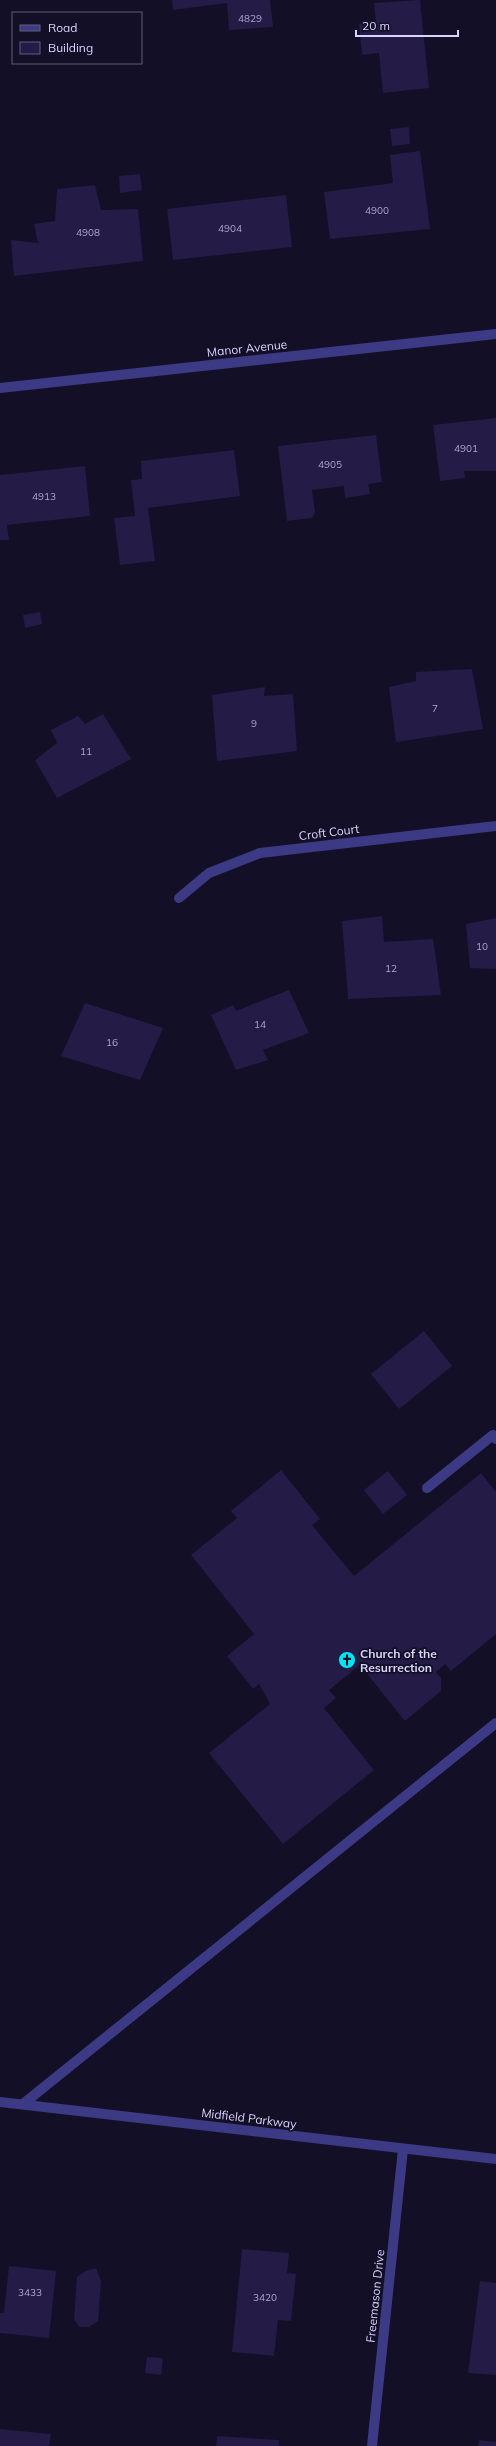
<svg xmlns="http://www.w3.org/2000/svg" width="496" height="2446" viewBox="0 0 496 2446" font-family="Mulish,sans-serif">
  <rect width="100%" height="100%" fill="#130f26"/>
  <!-- building -->
  <g fill="#241b47">
    <polygon points="172,0 270,0 273,27 229,30 227,3 173,10"/>
    <polygon points="420,0 429,88 383,93 379,53 362,55 359,24 376,23 374,3"/>
    <polygon points="409,127 410,144 392,146 390,129"/>
    <polygon points="420,151 430,229 330,239 324,192 393,183 390,155"/>
    <polygon points="140,174 142,190 120,193 119,176"/>
    <polygon points="95,185 101,210 138,209 143,261 14,276 11,240 38,243 34,224 55,221 57,189"/>
    <polygon points="286,195 292,247 173,260 167,209"/>
    <polygon points="496,418 496,471 464,471 465,478 440,481 433,425"/>
    <polygon points="376,435 382,482 368,484 370,494 345,498 344,486 312,490 315,512 312,518 287,521 278,446"/>
    <polygon points="234,450 240,496 148,508 155,561 120,565 114,518 135,516 131,480 142,479 141,461"/>
    <polygon points="85,466 90,516 7,525 9,540 0,540 0,475"/>
    <polygon points="40,612 42,624 25,628 23,615"/>
    <polygon points="472,669 483,729 396,742 389,687 416,681 416,672"/>
    <polygon points="265,687 264,696 293,694 297,751 217,761 212,695"/>
    <polygon points="103,714 131,759 57,798 35,760 57,743 51,730 78,716 85,724"/>
    <polygon points="382,916 384,942 433,939 441,995 348,999 342,921"/>
    <polygon points="496,918 496,969 470,968 466,924"/>
    <polygon points="289,990 309,1033 263,1050 268,1060 236,1070 211,1015 233,1005 236,1011"/>
    <polygon points="85,1003 163,1028 140,1080 61,1056"/>
    <polygon points="424,1331 452,1366 399,1409 371,1374"/>
    <polygon points="281,1470 320,1519 312,1525 354,1576 481,1473 496,1492 496,1634 451,1671 445,1664 436,1672 441,1678 441,1691 405,1721 360,1665 329,1690 336,1698 324,1708 374,1770 283,1844 209,1753 270,1704 259,1684 253,1689 227,1656 254,1634 191,1555 237,1518 231,1511"/>
    <polygon points="388,1471 407,1495 383,1514 364,1490"/>
    <polygon points="242,2249 289,2253 287,2273 296,2274 291,2321 278,2320 274,2356 232,2352"/>
    <polygon points="9,2266 56,2271 49,2338 0,2333 0,2313 4,2313"/>
    <polygon points="96,2268 101,2281 98,2321 89,2327 79,2327 74,2319 77,2277 86,2271"/>
    <polygon points="480,2281 496,2283 496,2375 468,2373"/>
    <polygon points="147,2357 163,2358 161,2375 145,2373"/>
    <polygon points="0,2429 51,2434 49,2446 0,2446"/>
    <polygon points="217,2436 279,2440 279,2446 216,2446"/>
    <polygon points="479,2440 496,2442 496,2446 478,2446"/>
  </g>
  <g fill="none" stroke-linecap="round" stroke-linejoin="round">
    <!-- minor -->
    <g stroke="#3d3a85" stroke-width="10">
      <polyline points="0,388 496,334"/>
      <polyline points="179,898 209,873 260,853 496,826"/>
      <polyline points="427,1488 493,1435 496,1439"/>
      <polyline points="0,2102 496,2159"/>
      <polyline points="23,2104 496,1723"/>
      <polyline points="372,2446 403,2149"/>
    </g>
  </g>
  <!-- icons -->
  <defs>
    <g id="church-disc" transform="scale(0.9)"><circle r="9.5" fill="#00e5ff" stroke="#130f26"/><path d="M-1.2-6h2.4v3.5h3.3v2.4h-3.3V6h-2.4V-.1h-3.3v-2.4h3.3Z" fill="#111"/></g>
  </defs>
  <g fill-rule="evenodd">
    <use href="#church-disc" x="347" y="1660"/>
  </g>
  <g text-anchor="middle" dominant-baseline="central" stroke-width="3.5" stroke-linejoin="round" paint-order="stroke">
    <!-- number labels -->
    <g font-size="10" fill="#aca6d1">
      <text x="250" y="18">4829</text>
      <text x="377" y="210">4900</text>
      <text x="230" y="228">4904</text>
      <text x="88" y="232">4908</text>
      <text x="466" y="448">4901</text>
      <text x="330" y="464">4905</text>
      <text x="44" y="496">4913</text>
      <text x="435" y="708">7</text>
      <text x="254" y="723">9</text>
      <text x="86" y="751">11</text>
      <text x="482" y="946">10</text>
      <text x="391" y="968">12</text>
      <text x="260" y="1024">14</text>
      <text x="112" y="1042">16</text>
      <text x="30" y="2292">3433</text>
      <text x="265" y="2297">3420</text>
    </g>
    <!-- street labels -->
    <g font-size="12" fill="#d9d4ff" stroke="#130f26">
      <text transform="translate(247 348) rotate(-6)">Manor Avenue</text>
      <text transform="translate(329 832) rotate(-7)">Croft Court</text>
      <text transform="translate(249 2118) rotate(7)">Midfield Parkway</text>
      <text transform="translate(375 2296) rotate(-84)">Freemason Drive</text>
    </g>
    <!-- poi labels -->
    <g font-size="12" font-weight="bold" fill="#d9d4ff" stroke="#130f26" text-anchor="start">
      <text x="360" y="1653">Church of the<tspan x="360" dy="14">Resurrection</tspan></text>
    </g>
  </g>
  <!-- legend -->
  <rect x="12" y="12" width="130" height="52" fill="#130f26" stroke="#625e7d"/>
  <rect x="20" y="25" width="20" height="6" fill="#3d3a85" stroke="#625e7d"/>
  <text x="48" y="32" font-size="12" fill="#d9d4ff">Road</text>
  <rect x="20" y="42" width="20" height="12" fill="#241b47" stroke="#625e7d"/>
  <text x="48" y="52" font-size="12" fill="#d9d4ff">Building</text>
  <!-- scale -->
  <path d="M356 30v6h102v-6" fill="none" stroke="#d9d4ff" stroke-width="2"/>
  <text x="362" y="30" font-size="12" fill="#d9d4ff" stroke="#130f26" stroke-width="3" paint-order="stroke">20 m</text>
</svg>
